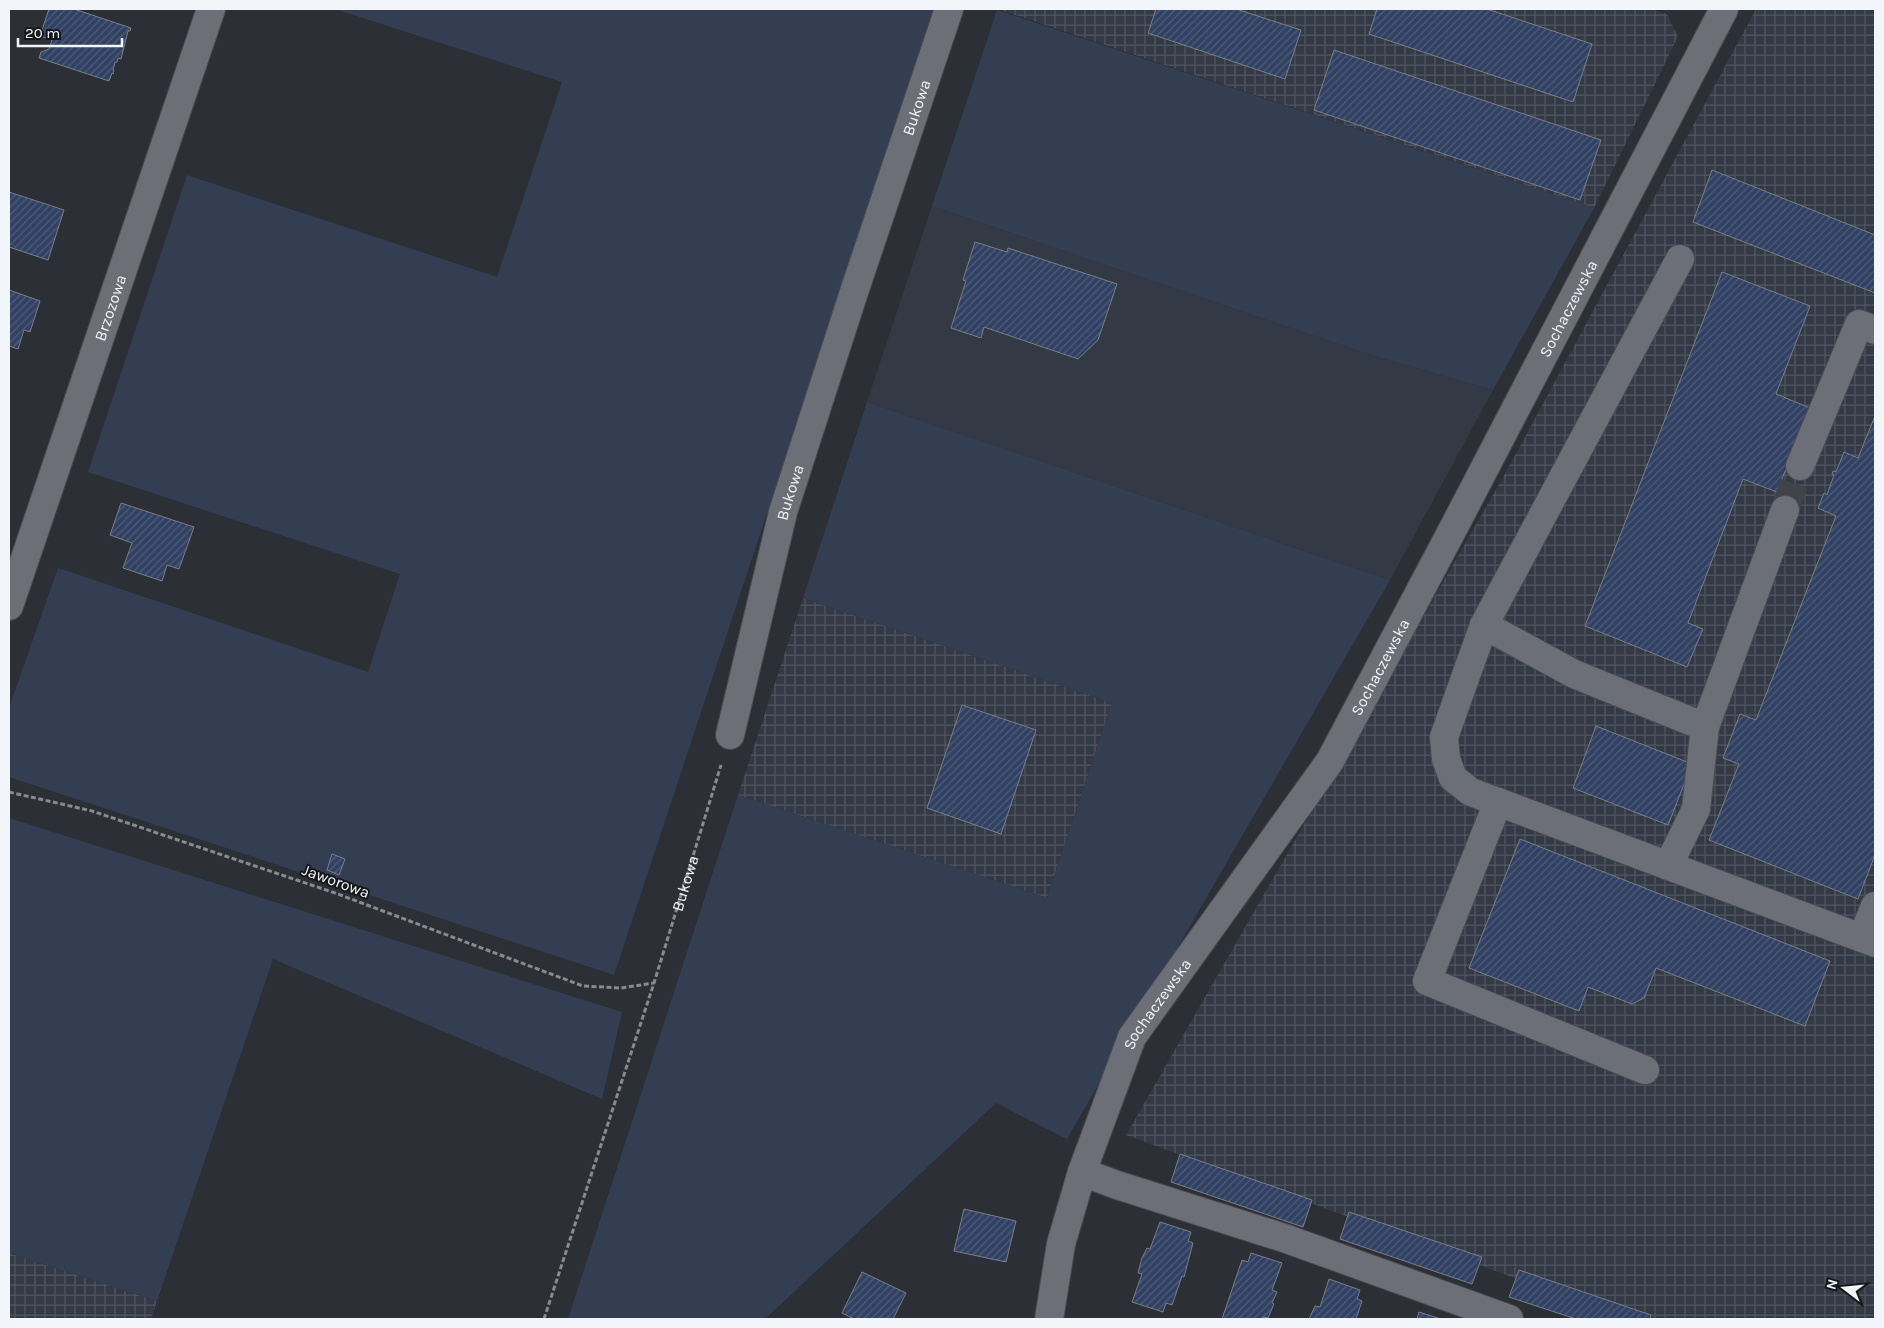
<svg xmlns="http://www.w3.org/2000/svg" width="1884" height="1328" viewBox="0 0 1884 1328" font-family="Karla,sans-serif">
  <defs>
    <pattern id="industrial-grid" width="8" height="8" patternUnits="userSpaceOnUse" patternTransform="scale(1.25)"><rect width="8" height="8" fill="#333945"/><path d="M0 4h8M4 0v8" fill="none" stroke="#515661"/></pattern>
    <pattern id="building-hatch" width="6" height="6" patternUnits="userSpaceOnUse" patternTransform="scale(1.25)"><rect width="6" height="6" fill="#314163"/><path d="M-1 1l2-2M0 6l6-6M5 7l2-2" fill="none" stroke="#4f5d7a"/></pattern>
  </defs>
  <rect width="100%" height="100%" fill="#2c2f35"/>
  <!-- built -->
  <polygon fill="#333945" points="932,206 1365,353 1493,390 1390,580 867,402"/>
  <!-- industrial -->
  <g fill="url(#industrial-grid)">
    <polygon points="997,9 1651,9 1667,14 1678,37 1594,208"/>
    <polygon points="1756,9 1875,9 1875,1319 1626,1319 1126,1135 1506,472"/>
    <polygon points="803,598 1112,703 1047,898 738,795"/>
    <polygon points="9,1253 157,1301 151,1319 9,1319"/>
  </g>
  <!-- green -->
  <g fill="#343e52">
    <polygon points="335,9 934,9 614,975 9,777 9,708 58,568 368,672 400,574 88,472 187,175 497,277 562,82"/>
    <polygon points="997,10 1594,208 1493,390 1365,353 932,206"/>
    <polygon points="867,402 1390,580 1067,1139 996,1103 765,1319 568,1319 738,795 1047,898 1112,703 803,598"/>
    <polygon points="9,818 622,1012 602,1099 273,959 157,1301 9,1253"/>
  </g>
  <!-- building -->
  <g fill="url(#building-hatch)" stroke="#7a7e86">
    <polygon points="49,9 74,9 131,28 130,31 128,31 121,59 118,58 117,62 115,62 113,70 114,70 113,74 112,73 109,81 39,58 41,52 49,49 52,40 40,36"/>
    <polygon points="1156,9 1236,9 1301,30 1285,79 1148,33"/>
    <polygon points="1377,9 1487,9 1592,44 1573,102 1369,34"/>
    <polygon points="1334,50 1601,140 1580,200 1314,110"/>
    <polygon points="1712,170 1875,235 1875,293 1693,222"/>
    <polygon points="9,192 64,210 48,260 9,247"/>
    <polygon points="975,242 1007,252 1008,248 1117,284 1098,340 1078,359 984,327 981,338 951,328 966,281 963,280"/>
    <polygon points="1722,272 1810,306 1776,394 1810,408 1777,492 1743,479 1688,623 1703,629 1687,667 1585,626"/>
    <polygon points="9,290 40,301 30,332 24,330 18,349 9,346"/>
    <polygon points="1875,416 1875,855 1858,899 1709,840 1739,764 1723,758 1740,714 1756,720 1836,516 1818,508 1824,493 1827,495 1834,475 1832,474 1833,471 1836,472 1844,452 1858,458"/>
    <polygon points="121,503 194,527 179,569 167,565 162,581 123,568 132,543 110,535"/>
    <polygon points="962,705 1036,730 1001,834 927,808"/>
    <polygon points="1596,726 1692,764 1668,825 1573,788"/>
    <polygon points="1520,839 1830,961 1805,1026 1656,968 1644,998 1632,1004 1588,987 1579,1011 1469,968"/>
    <polygon points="332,854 345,859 339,875 327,870"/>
    <polygon points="1180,1154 1312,1200 1303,1227 1171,1182"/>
    <polygon points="964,1209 1016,1221 1006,1262 954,1251"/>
    <polygon points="1349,1212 1482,1257 1472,1284 1340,1239"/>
    <polygon points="1160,1222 1191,1232 1188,1241 1193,1243 1184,1277 1182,1276 1172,1305 1166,1303 1163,1312 1132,1302 1142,1274 1138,1273 1142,1258 1147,1248 1150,1249"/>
    <polygon points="1251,1253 1282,1263 1272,1290 1277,1292 1272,1303 1274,1304 1268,1318 1263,1317 1262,1319 1222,1319 1242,1260 1248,1262"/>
    <polygon points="1519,1270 1651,1315 1650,1319 1576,1319 1509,1297"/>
    <polygon points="862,1272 906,1293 893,1319 854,1319 842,1313"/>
    <polygon points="1329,1279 1360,1290 1357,1299 1362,1301 1356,1319 1309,1319 1315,1306 1320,1307"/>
    <polygon points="1419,1312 1441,1319 1417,1319"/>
  </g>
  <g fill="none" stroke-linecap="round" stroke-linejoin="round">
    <!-- minor-tunnel -->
    <polyline stroke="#404349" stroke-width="28" stroke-dasharray="28 14" stroke-linecap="butt" points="1785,510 1800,466"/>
    <!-- minor casing -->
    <g stroke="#494c52" stroke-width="30">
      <g id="minor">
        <polyline points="1680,259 1484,625 1444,737 1446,759 1453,778 1471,792 1875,943"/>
        <polyline points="1800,466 1859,324 1875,330"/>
        <path id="s2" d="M9 606 211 9"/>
        <polyline points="1484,625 1574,674 1705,727 1785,510"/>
        <path id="s3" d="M730 735 783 512 854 292 949 9"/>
        <polyline points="1498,802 1427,981 1645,1070"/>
        <polyline points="1668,866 1696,809 1705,727"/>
        <polyline points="1862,938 1875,906"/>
        <polyline points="1082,1172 1117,1185 1284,1238 1509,1319"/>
        <path id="s4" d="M1049 1319 1061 1244 1082 1172 1132 1037 1330 761 1455 525 1724 9"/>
      </g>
    </g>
    <!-- path -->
    <g stroke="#878a8f" stroke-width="3" stroke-dasharray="5 2.5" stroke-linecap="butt">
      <polyline points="9,792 92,811 335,893 583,986 621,988 654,983"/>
      <path id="s1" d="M544 1319 654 983 721 765"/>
    </g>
    <!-- minor -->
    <use href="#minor" stroke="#6c6f77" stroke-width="28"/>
  </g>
  <g text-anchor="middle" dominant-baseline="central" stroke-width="4" stroke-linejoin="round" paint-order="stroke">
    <!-- street labels -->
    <g font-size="16" fill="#f2f5f9" stroke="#16171a">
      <text stroke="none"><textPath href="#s3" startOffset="655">Bukowa</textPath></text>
      <text stroke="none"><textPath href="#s2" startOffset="315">Brzozowa</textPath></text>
      <text stroke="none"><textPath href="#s4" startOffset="1146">Sochaczewska</textPath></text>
      <text stroke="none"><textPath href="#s3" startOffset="250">Bukowa</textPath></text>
      <text stroke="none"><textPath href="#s4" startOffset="741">Sochaczewska</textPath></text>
      <text transform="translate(336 881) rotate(20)">Jaworowa</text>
      <text stroke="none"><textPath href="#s1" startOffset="458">Bukowa</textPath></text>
      <text stroke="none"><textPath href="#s4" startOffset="336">Sochaczewska</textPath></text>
    </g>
  </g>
  <!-- border -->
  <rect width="1884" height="1328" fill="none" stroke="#f2f5f9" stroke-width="20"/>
  <!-- north arrow -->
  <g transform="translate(1844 1288) rotate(286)" stroke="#16171a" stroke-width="4" paint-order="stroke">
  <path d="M0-4L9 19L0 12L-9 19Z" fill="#f2f5f9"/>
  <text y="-8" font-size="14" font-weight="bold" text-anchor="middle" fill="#f2f5f9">N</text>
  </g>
  <!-- scale -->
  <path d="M18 38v8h104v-8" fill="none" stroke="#f2f5f9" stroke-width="2.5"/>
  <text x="25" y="38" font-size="15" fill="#f2f5f9" stroke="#16171a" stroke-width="4" paint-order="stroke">20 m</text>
</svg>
